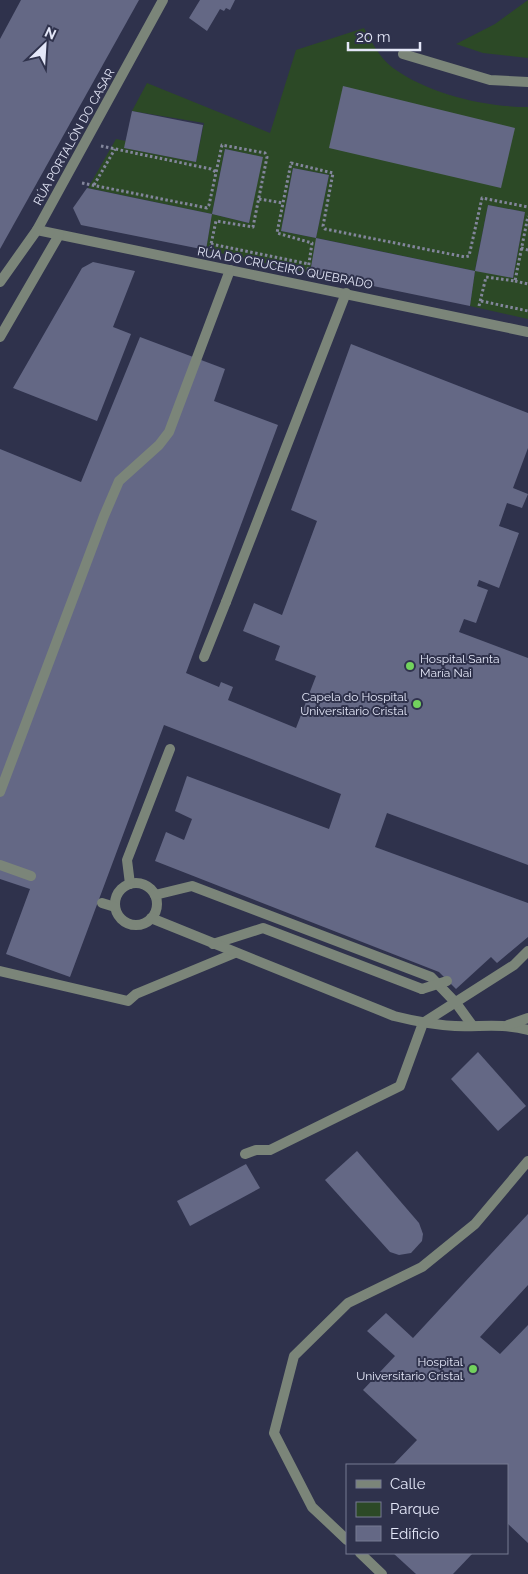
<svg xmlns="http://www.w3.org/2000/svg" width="528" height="1574" viewBox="0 0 528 1574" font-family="Raleway,sans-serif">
  <rect width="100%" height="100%" fill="#2f324c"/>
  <!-- green -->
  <g fill="#2c4926" fill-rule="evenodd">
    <polygon points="528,0 528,58 483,53 456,44 495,24"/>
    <path d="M364 28C372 43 380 58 393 68 429 94 484 107 528 107V319L470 306 475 271 317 238 310 273 206 250 212 214 88 188 116 139 126 141 125 148 196 162 204 123 132 111 147 83 270 133 296 50ZM225 149 262 157 249 223 212 214ZM293 168 329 175 316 238 281 231ZM488 205 525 212 513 278 475 270Z"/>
  </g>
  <!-- building -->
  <g fill="#646885">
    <polygon points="21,0 139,0 0,249 0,39"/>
    <polygon points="200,0 235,0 230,10 226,8 224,11 220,9 207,31 189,18"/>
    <polygon points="343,86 515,128 501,188 329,148"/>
    <polygon points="132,111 203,125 196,162 124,148"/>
    <polygon points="225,149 263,157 249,223 212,214"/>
    <polygon points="293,168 329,175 316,238 281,231"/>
    <polygon points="87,188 212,214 206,250 81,225 73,208"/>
    <polygon points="488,205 525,212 513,278 475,271"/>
    <polygon points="316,238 475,271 470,306 310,273"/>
    <polygon points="93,262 135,271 113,327 131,334 97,421 13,388 82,268"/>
    <polygon points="140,337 225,369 214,401 278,425 186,673 219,687 221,682 233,687 228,700 296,728 316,676 275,660 280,646 243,631 254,603 282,615 317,521 291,510 351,344 528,413 528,448 513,488 528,494 522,508 507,503 499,526 519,533 499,588 479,580 477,586 488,590 476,623 464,619 459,632 528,658 528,865 387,813 375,847 528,903 528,937 497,963 491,957 456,989 439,972 155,861 166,832 184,840 192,819 175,811 187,776 329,829 341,794 164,725 70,977 6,954 30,889 0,879 0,449 81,482"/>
    <polygon points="478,1052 526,1106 498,1131 451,1079"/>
    <polygon points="357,1151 419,1223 423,1234 422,1241 411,1253 399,1255 390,1252 325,1180"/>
    <polygon points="246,1164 260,1188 190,1226 177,1201"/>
    <polygon points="528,1214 528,1285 480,1337 500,1354 528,1325 528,1543 507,1523 507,1465 393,1465 417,1440 363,1390 395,1356 367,1331 386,1313 413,1338"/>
    <polygon points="393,1553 473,1553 453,1574 416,1574"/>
  </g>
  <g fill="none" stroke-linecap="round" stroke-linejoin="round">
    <!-- path -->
    <g stroke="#83869c" stroke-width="3" stroke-dasharray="2.5 2.5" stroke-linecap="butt">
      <polyline points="101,146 211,169 216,172"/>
      <polyline points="82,183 207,208 209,205 222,145 265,153 267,157 253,227 216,221 210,249"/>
      <polyline points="94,185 115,149"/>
      <polyline points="259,199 283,203"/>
      <polyline points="211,244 309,264"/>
      <polyline points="521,248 528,250"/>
      <polyline points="308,270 312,243 277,233 291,163 333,173 323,226 325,229 465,257 469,256 482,198 528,207"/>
      <polyline points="515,281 528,284"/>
      <polyline points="481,301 528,311"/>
      <polyline points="479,306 486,277 515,281 528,216"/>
    </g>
    <!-- service -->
    <g stroke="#7b8579" stroke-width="10">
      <polyline points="204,657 226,602"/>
      <polyline points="0,792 104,516 119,481 159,445 169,432 230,270"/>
      <polyline points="0,865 31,876"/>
      <circle cx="136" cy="904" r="21"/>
      <polyline points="130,884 127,860 170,749"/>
      <polyline points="155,895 192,886 431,977 456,1003 472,1025"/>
      <polyline points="102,903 115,907"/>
      <polyline points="213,944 263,928 422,989"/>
      <polyline points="0,971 128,1001 136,994 235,953"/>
      <polyline points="245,1154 256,1150 270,1150 400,1086 423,1023"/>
    </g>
    <!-- minor -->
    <g stroke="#7b8579" stroke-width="10">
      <polyline points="403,54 490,80 528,82"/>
      <polyline points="37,230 528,332"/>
      <polyline points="0,282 37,230 163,0"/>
      <polyline points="0,337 59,235"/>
      <polyline points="226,602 346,293"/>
      <path d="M151 918 394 1016C414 1021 434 1025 455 1026 482 1027 501 1023 528 1030"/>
      <polyline points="423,1023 514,965 528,951"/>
      <polyline points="508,1025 528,1018"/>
      <polyline points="347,1540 312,1507 274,1433 294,1356 348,1303 422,1267 475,1224 528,1161"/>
      <polyline points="360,1553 382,1574"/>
    </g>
    <!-- service-bridge -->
    <polyline stroke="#7b8579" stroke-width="10" points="422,989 447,981"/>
  </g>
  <!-- markers -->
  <g fill="#72d25d" stroke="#2f324c" stroke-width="2">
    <circle cx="410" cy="666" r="5"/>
    <circle cx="417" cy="704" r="5"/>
    <circle cx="473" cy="1369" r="5"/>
  </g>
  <g text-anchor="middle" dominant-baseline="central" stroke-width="4" stroke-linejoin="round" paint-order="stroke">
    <!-- street labels -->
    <g font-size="12" fill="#e4e7f8" stroke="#2f324c">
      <text transform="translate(74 137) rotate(-61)">RÚA PORTALÓN DO CASAR</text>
      <text transform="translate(285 268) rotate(11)">RÚA DO CRUCEIRO QUEBRADO</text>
    </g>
    <!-- poi labels -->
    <g font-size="12" fill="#e4e7f8" stroke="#2f324c" text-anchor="end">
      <text x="420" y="659" text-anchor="start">Hospital Santa<tspan x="420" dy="14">María Nai</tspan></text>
      <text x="407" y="697">Capela do Hospital<tspan x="407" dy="14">Universitario Cristal</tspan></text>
      <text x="463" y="1362">Hospital<tspan x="463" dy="14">Universitario Cristal</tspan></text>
    </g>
  </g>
  <!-- legend -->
  <rect x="346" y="1464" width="162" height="90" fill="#2f324c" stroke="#777a91"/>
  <rect x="356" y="1480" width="25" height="8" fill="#7b8579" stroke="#777a91"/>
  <text x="390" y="1489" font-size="15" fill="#e4e7f8">Calle</text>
  <rect x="356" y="1502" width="25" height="15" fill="#2c4926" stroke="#777a91"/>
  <text x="390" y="1514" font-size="15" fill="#e4e7f8">Parque</text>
  <rect x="356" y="1526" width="25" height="15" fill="#646885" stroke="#777a91"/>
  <text x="390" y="1539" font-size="15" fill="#e4e7f8">Edificio</text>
  <!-- north arrow -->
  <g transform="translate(45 45) rotate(25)" stroke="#2f324c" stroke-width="4" paint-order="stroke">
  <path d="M0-4L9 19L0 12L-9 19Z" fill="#e4e7f8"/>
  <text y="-8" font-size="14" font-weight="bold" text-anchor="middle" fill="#e4e7f8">N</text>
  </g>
  <!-- scale -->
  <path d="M348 42v8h72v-8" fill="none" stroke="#e4e7f8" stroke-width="2.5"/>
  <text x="356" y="42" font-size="15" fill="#e4e7f8" stroke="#2f324c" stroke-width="4" paint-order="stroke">20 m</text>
</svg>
